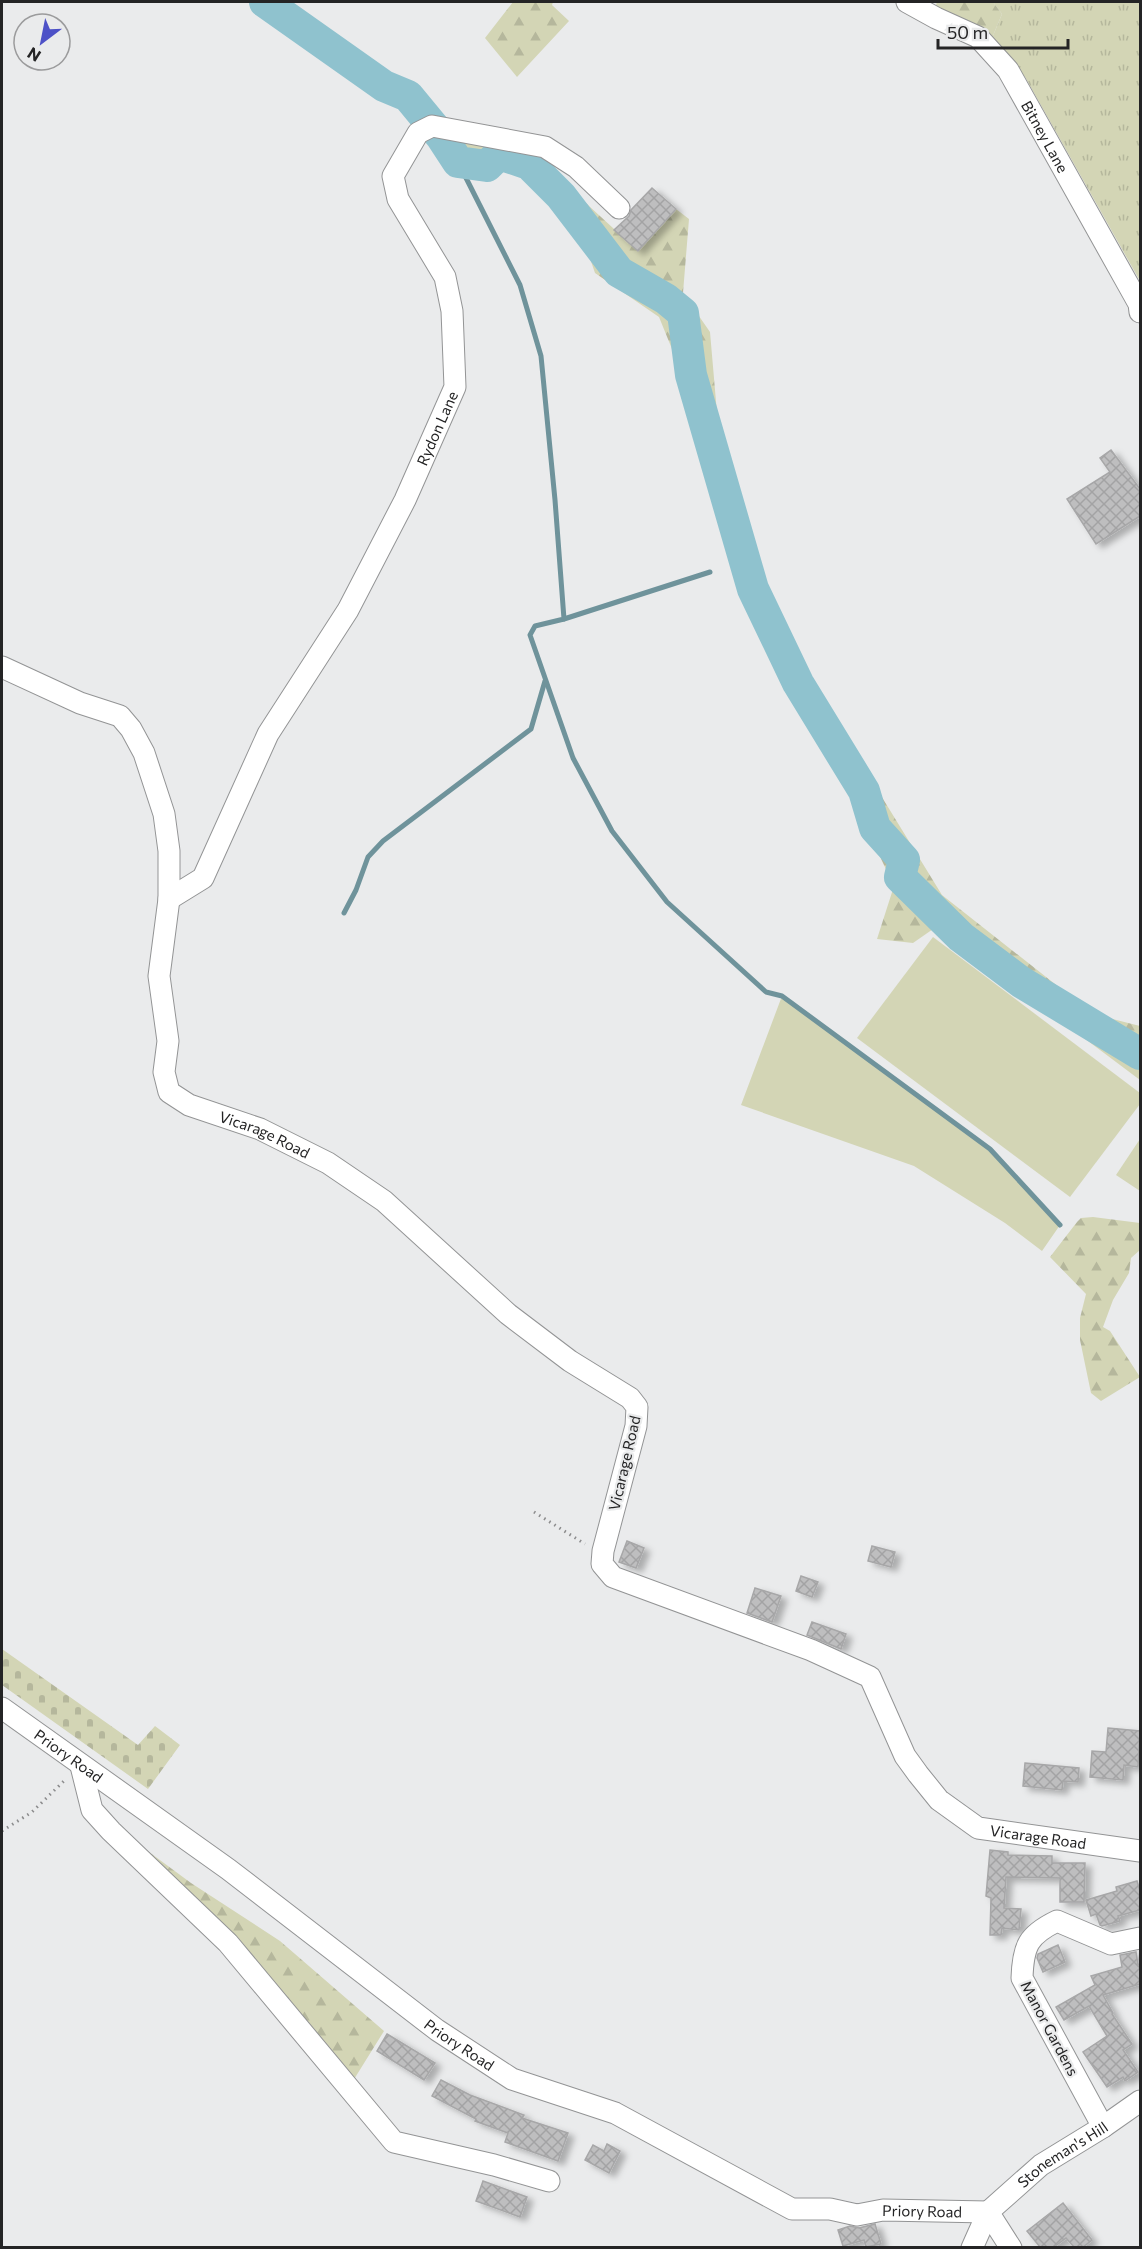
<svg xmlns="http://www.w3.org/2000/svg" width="1142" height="2249" viewBox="0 0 1142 2249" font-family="Commissioner,sans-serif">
  <defs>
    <pattern id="grass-tufts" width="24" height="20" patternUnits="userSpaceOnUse" patternTransform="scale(1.5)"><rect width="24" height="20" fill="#d3d5b5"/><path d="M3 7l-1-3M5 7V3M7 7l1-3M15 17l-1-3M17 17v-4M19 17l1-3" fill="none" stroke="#b5b79c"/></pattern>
    <pattern id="forest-firs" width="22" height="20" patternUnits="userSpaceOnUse" patternTransform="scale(1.5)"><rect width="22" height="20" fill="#d3d5b5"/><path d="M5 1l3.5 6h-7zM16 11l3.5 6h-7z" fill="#b5b79c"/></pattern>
    <pattern id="cemetery-stones" width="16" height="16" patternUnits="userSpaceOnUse" patternTransform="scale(1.5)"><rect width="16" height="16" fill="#d3d5b5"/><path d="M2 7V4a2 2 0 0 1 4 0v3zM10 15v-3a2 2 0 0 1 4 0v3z" fill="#b5b79c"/></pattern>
    <pattern id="building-cross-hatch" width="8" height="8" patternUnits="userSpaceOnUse" patternTransform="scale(1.5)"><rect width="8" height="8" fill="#bebebf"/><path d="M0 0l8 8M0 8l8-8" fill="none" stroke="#a3a3a4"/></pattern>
    <filter id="shadow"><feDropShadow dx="6" dy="4" stdDeviation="3" flood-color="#0004"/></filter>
  </defs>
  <rect width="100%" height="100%" fill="#eaebec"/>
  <!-- grass -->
  <polygon fill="url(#grass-tufts)" points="993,2 1140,2 1140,281 1025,77 992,38 1002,14"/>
  <!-- forest -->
  <g fill="url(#forest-firs)">
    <polygon points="513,2 553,2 552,5 569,21 517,77 485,38"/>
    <polygon points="937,2 993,2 1002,14 992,38 935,8"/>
    <polygon points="441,136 498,147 539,160 638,251 676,209 689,219 683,293 710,332 719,436 767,610 942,895 1093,1014 1140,1026 1140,1080 936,927 913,943 877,939 894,886 823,737 762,637 732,565 716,493 685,381 659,317 595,273 582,235 499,154 487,166 458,162"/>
    <polygon points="1093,1217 1140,1223 1140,1250 1131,1258 1129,1273 1113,1300 1103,1327 1110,1331 1140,1377 1101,1401 1091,1393 1080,1340 1080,1318 1086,1294 1050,1257 1077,1222 1081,1218"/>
    <polygon points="92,1810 191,1883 280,1941 384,2031 348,2089"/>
  </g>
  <!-- cemetery -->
  <polygon fill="url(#cemetery-stones)" points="2,1649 138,1745 155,1726 180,1745 148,1789 2,1685"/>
  <!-- green -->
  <g fill="#d3d5b5">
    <polygon points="933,937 1140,1093 1140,1104 1070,1197 857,1038"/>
    <polygon points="782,996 990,1149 1060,1225 1042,1251 1005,1223 914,1166 741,1105"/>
    <polygon points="1140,1139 1140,1191 1116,1175"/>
  </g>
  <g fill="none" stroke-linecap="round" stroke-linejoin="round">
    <!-- stream -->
    <g stroke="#6f939b" stroke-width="5">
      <polyline points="458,162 520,285 541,356 555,500 564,619 535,626 530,635 573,758 612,831 667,902 766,992 782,996 990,1149 1060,1225"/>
      <polyline points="564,619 710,572"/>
      <polyline points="344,913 356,890 368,857 383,841 531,729 545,681"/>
    </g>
    <!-- river -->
    <polyline stroke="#8fc2ce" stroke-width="32" points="265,2 384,86 408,96 441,136 458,162 487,166 499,154 529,164 561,196 619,272 666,299 683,313 691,375 753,589 798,683 864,791 875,828 904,860 900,877 961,937 1021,982 1140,1054"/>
  </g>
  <!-- building -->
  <g fill="url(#building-cross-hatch)" stroke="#a7a7a8" stroke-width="1.5" filter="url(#shadow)">
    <polygon points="652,188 676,209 638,251 614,230 629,216 631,210"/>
    <polygon points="1111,450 1140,489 1140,516 1096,544 1067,499 1110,472 1100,458"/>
    <polygon points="627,1541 644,1548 636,1568 619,1562"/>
    <polygon points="872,1546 895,1552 891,1567 868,1561"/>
    <polygon points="801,1576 818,1582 812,1597 796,1591"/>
    <polygon points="755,1588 781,1596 772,1622 747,1613"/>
    <polygon points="812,1622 846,1634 841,1649 807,1635"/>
    <polygon points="1108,1728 1140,1731 1138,1767 1124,1765 1123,1780 1090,1777 1092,1751 1106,1752"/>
    <polygon points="1025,1763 1079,1768 1078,1782 1063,1781 1062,1790 1023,1786"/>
    <polygon points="990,1850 1008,1852 1008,1855 1052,1856 1052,1863 1085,1863 1084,1902 1060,1902 1060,1878 1006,1877 1004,1908 1021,1909 1019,1930 1002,1928 1001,1935 990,1935 991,1898 986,1896"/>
    <polygon points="1137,1881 1140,1891 1140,1910 1118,1916 1120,1921 1102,1926 1100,1925 1096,1914 1091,1916 1086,1900 1117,1891 1116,1887"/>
    <polygon points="1058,1945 1065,1962 1043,1972 1037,1958 1038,1954"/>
    <polygon points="1136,1952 1138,1965 1140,1964 1140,1984 1103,1995 1113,2013 1112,2014 1132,2044 1123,2050 1138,2072 1125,2081 1123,2077 1107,2087 1083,2052 1107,2036 1089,2006 1064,2020 1056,2007 1095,1985 1091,1976 1122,1967 1120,1955"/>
    <polygon points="387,2034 435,2063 424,2080 377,2051"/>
    <polygon points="441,2080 470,2095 524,2115 522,2118 568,2133 558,2161 505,2142 508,2133 475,2121 476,2119 432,2096"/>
    <polygon points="607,2144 620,2151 609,2173 585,2160 593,2145 604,2151"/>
    <polygon points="483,2181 527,2197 520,2217 476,2201"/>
    <polygon points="1063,2203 1092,2240 1083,2247 1074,2247 1066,2238 1054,2247 1040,2247 1027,2231"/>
    <polygon points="875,2224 881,2244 866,2247 864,2240 843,2246 838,2230 850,2226 859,2228"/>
  </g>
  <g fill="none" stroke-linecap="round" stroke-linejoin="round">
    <!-- minor casing -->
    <g stroke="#939495" stroke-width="23">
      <g id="minor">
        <path id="s1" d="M907 2 936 18 978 37 1008 70 1139 304 1140 312"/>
        <path id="s2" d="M2 667 80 703 120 716 131 729 144 753 164 814 169 851V899L159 976 168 1041 164 1072 169 1092 189 1105 260 1129 328 1163 384 1201 508 1314 570 1361 630 1398 637 1407 636 1426 603 1551 602 1564 613 1577 811 1650 870 1677 905 1756 918 1774 939 1800 978 1828 1140 1851"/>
        <path id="s3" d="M169 899 203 878 268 734 348 610 405 500 455 387 452 311 445 277 398 199 393 176 418 133 432 126 545 147 576 167 619 208"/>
        <path id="s4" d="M2 1708 228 1869 437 2030 512 2079 615 2113 792 2209H830L857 2215 883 2210 988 2212"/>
        <polyline points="81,1766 92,1810 111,1831 228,1943 394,2142 494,2165 549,2181"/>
        <path d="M1103 2127 1022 1978C1023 1946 1028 1935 1057 1921L1111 1944 1140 1938"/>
        <polyline points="988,2212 1011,2248"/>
        <path id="s5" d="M972 2248 988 2212 1041 2165 1103 2127 1140 2101"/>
      </g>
    </g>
    <!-- path -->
    <g stroke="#8c8c8d" stroke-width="3" stroke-dasharray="1.5 4.5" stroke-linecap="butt">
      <polyline points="534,1512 585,1544"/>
      <polyline points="2,1831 32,1812 66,1779"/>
    </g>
    <!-- minor -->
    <use href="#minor" stroke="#fff" stroke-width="21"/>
  </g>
  <g text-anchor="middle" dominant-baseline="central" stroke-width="4.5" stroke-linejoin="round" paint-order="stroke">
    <!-- street labels -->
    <g font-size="15" fill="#242425" stroke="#eaebec">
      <text stroke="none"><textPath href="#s1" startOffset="200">Bitney Lane</textPath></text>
      <text stroke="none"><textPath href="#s3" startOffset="548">Rydon Lane</textPath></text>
      <text stroke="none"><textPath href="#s2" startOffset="622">Vicarage Road</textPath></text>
      <text transform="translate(624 1463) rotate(-77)">Vicarage Road</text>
      <text stroke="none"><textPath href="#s4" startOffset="82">Priory Road</textPath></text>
      <text stroke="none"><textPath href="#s2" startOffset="1792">Vicarage Road</textPath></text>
      <text transform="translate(1050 2028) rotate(62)">Manor Gardens</text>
      <text stroke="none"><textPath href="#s4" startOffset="568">Priory Road</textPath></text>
      <text stroke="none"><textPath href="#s5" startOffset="134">Stoneman's Hill</textPath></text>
      <text stroke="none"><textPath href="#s4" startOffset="1072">Priory Road</textPath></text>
    </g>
  </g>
  <!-- border -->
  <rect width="1142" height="2249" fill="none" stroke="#242425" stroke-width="6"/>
  <!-- north arrow -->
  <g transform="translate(42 42) rotate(212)"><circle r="28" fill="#eaebec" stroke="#9b9b9c" stroke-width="1.5"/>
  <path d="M0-4.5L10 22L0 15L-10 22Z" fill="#4d51c7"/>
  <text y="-9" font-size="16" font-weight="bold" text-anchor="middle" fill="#242425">N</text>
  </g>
  <!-- scale -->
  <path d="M938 39v9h130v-9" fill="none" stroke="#242425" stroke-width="3"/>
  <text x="947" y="39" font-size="18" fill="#242425" stroke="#eaebec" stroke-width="4.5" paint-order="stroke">50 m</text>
</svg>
